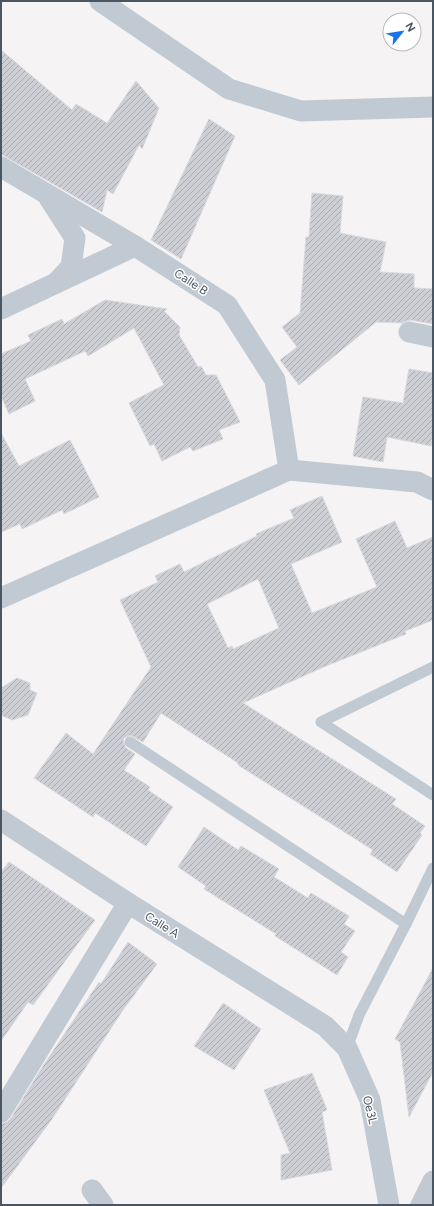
<svg xmlns="http://www.w3.org/2000/svg" width="434" height="1206" viewBox="0 0 434 1206" font-family="Figtree,sans-serif">
  <defs>
    <pattern id="building-hatch" width="6" height="6" patternUnits="userSpaceOnUse"><rect width="6" height="6" fill="#cdcfd5"/><path d="M-1 1l2-2M0 6l6-6M5 7l2-2" fill="none" stroke="#a8abb0"/></pattern>
  </defs>
  <rect width="100%" height="100%" fill="#f5f3f3"/>
  <!-- building -->
  <g fill="url(#building-hatch)" stroke="#d7d9de" fill-rule="evenodd">
    <polygon points="1,50 72,110 76,104 107,123 136,81 159,108 142,149 139,145 113,194 107,190 102,212 1,154"/>
    <polygon points="209,119 235,136 181,259 151,240"/>
    <polygon points="312,193 343,196 340,233 386,242 380,272 414,274 414,288 433,289 433,324 411,320 406,321 402,323 376,322 299,385 280,360 297,347 282,327 300,313 306,237 309,237"/>
    <polygon points="105,300 167,309 164,311 180,327 179,335 198,367 201,366 206,375 216,375 240,422 219,430 223,439 193,451 190,447 162,461 154,444 150,446 129,403 164,385 134,328 88,356 85,351 25,379 35,401 9,414 1,396 1,354 31,341 28,335 62,319 64,324"/>
    <polygon points="409,369 433,373 433,432 431,446 387,437 383,462 353,456 363,397 403,403"/>
    <polygon points="1,433 19,466 70,440 99,497 64,514 62,510 22,529 20,524 1,532"/>
    <path d="M322 496 342 542 291 564 312 613 377 587 356 539 395 521 407 548 433 537V620L405 631 406 634 326 666 243 703 396 799 392 804 425 826 420 833 422 835 397 872 370 854 373 850 238 765V763L161 713 143 742 130 735 124 738 123 741 126 748 135 754 124 770 150 787 148 790 173 807 146 846 95 813 93 817 34 778 66 733 93 754 151 667 120 600 158 582 155 576 180 564 184 572 257 536 256 534 294 518 290 510ZM258 579 279 628 233 649 232 646 228 648 207 604Z"/>
    <polygon points="17,678 30,683 30,690 37,693 28,715 12,720 1,715 1,688"/>
    <polygon points="204,827 238,850 241,846 279,869 274,877 308,898 311,893 349,916 344,924 355,931 341,952 348,957 337,975 275,936 276,934 204,889 206,886 178,867"/>
    <polygon points="9,862 95,920 33,1005 28,1002 1,1041 1,872"/>
    <polygon points="128,942 157,964 123,1010 52,1119 1,1188 1,1124 7,1122 11,1118 41,1069 99,982 101,984"/>
    <polygon points="433,968 433,1072 409,1117 400,1042 395,1039"/>
    <polygon points="223,1003 261,1029 234,1070 194,1046"/>
    <polygon points="312,1073 327,1110 322,1112 332,1170 281,1180 281,1155 290,1153 264,1090"/>
  </g>
  <g fill="none" stroke-linecap="round" stroke-linejoin="round">
    <!-- service -->
    <g stroke="#c1cad2" stroke-width="11">
      <polyline points="433,667 321,722 433,795"/>
      <polyline points="130,742 406,924"/>
      <polyline points="347,1048 359,1015 406,924 433,868"/>
    </g>
    <!-- minor -->
    <g stroke="#c1cad2" stroke-width="21">
      <polyline points="100,1 229,89 301,111 433,107"/>
      <polyline points="1,167 135,246 227,305 275,380 289,470"/>
      <polyline points="49,198 75,238 71,267 56,283"/>
      <polyline points="1,309 135,246"/>
      <polyline points="409,332 433,337"/>
      <polyline points="1,598 289,470 417,482 433,490"/>
      <polyline points="1,820 128,903 325,1026 347,1048 370,1100 389,1205"/>
      <polyline points="1,1112 128,903"/>
      <polyline points="92,1190 103,1205"/>
      <polyline points="421,1205 433,1181"/>
    </g>
  </g>
  <g text-anchor="middle" dominant-baseline="central" stroke-width="3" stroke-linejoin="round" paint-order="stroke">
    <!-- street labels -->
    <g font-size="12" fill="#4a5661" stroke="#fff">
      <text transform="translate(191 282) rotate(33)">Calle B</text>
      <text transform="translate(162 925) rotate(32)">Calle A</text>
      <text transform="translate(370 1110) rotate(76)">Oe3L</text>
    </g>
  </g>
  <!-- border -->
  <rect width="434" height="1206" fill="none" stroke="#4a5661" stroke-width="4"/>
  <!-- north arrow -->
  <g transform="translate(402 32) rotate(60)"><circle r="19" fill="#ffffff" stroke="#b7bbc0"/>
  <path d="M0-3L7 15L0 10L-7 15Z" fill="#1a73e8"/>
  <text y="-6" font-size="11" font-weight="bold" text-anchor="middle" fill="#4a5661">N</text>
  </g>
</svg>
